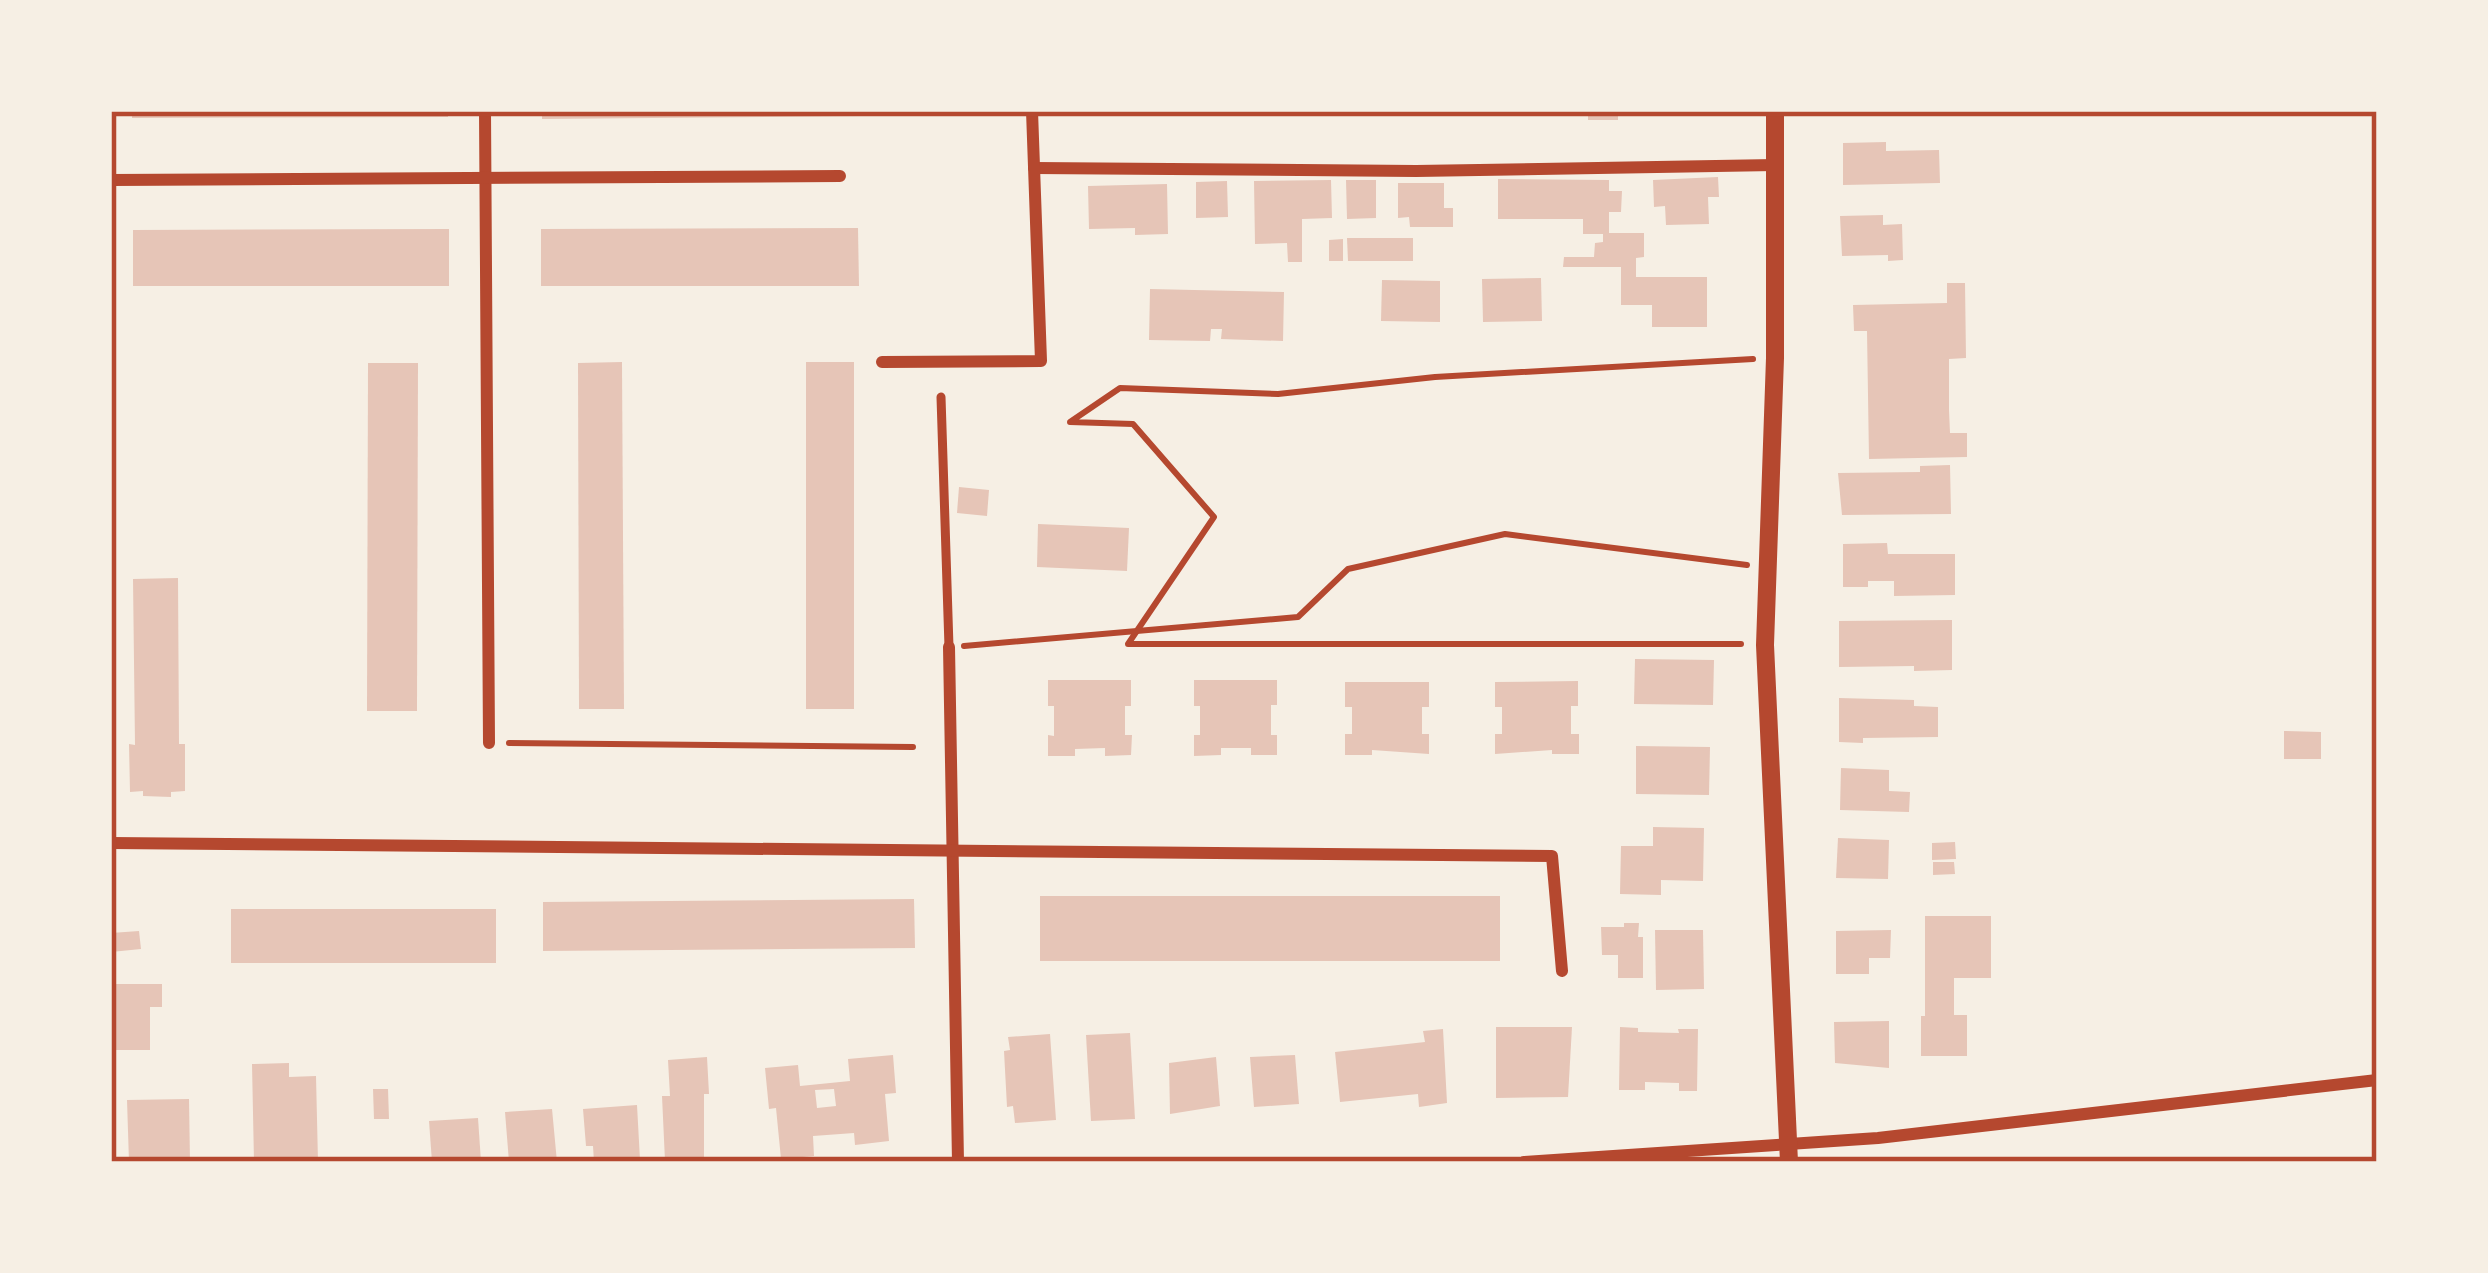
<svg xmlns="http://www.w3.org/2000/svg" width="2488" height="1273" viewBox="0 0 2488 1273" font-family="'Source Sans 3',sans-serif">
  <rect width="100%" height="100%" fill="#f6efe4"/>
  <!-- building -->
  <g fill="#e6c5b7" fill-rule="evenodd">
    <polygon points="132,111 448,111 448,117 132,118"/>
    <polygon points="542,111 858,111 858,116 542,119"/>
    <polygon points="1212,111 1254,111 1254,115 1212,116"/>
    <polygon points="1385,111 1449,111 1449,115 1385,116"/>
    <rect x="1588" y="111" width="30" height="9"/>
    <polygon points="1886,142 1886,151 1939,150 1940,183 1843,185 1843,143"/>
    <polygon points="1718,177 1719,197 1708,197 1709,224 1666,225 1665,206 1654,207 1653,180"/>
    <polygon points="1498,179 1609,180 1609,191 1622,191 1621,212 1609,212 1609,233 1644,233 1644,257 1636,258 1636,277 1707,277 1707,327 1652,327 1652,305 1621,305 1621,267 1563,267 1564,257 1594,257 1595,243 1603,242 1603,234 1583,234 1583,219 1498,219"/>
    <polygon points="1331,180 1332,218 1302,219 1302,262 1288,262 1287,243 1255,244 1254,181"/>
    <polygon points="1346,180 1376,180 1376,218 1347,219"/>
    <polygon points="1227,181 1228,217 1196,218 1196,182"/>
    <polygon points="1398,183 1444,183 1444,208 1453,208 1453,227 1410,227 1409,217 1398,218"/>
    <polygon points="1167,184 1168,234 1135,235 1135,228 1089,229 1088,186"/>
    <polygon points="1883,215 1883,225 1902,224 1903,260 1888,261 1888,255 1842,256 1840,216"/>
    <polygon points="858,228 859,286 541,286 541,229"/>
    <polygon points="449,229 449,286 133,286 133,230"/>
    <polygon points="1347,238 1413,238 1413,261 1348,261"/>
    <polygon points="1343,239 1343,261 1329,261 1329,240"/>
    <polygon points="1541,278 1542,321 1483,322 1482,279"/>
    <polygon points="1382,280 1440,281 1440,322 1381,321"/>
    <polygon points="1947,283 1965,283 1966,358 1949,359 1949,410 1950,433 1967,433 1967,457 1869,459 1867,331 1854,331 1853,305 1947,303"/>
    <polygon points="1150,289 1284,292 1283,341 1221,339 1222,329 1211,329 1210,341 1149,340"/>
    <polygon points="622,362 624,709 579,709 578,363"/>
    <rect x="806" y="362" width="48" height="347"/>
    <polygon points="368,363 418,363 417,711 367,711"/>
    <polygon points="1950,465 1951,514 1842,515 1838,473 1920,472 1920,466"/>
    <polygon points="959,487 989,490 987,516 957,513"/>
    <polygon points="1038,524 1129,528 1127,571 1037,567"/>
    <polygon points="1887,543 1888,554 1955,554 1955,595 1894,596 1894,581 1868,581 1868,587 1843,587 1843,544"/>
    <polygon points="178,578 179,744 185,744 185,791 171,792 171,797 143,796 143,791 130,792 129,744 135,745 133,579"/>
    <polygon points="1952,620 1952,670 1914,671 1914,666 1839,667 1839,621"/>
    <polygon points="1635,659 1714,660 1713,705 1634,704"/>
    <polygon points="1048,680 1131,680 1131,706 1125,706 1125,735 1132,735 1131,755 1105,756 1105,748 1075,749 1075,756 1048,756 1048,735 1054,736 1054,706 1048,706"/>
    <polygon points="1194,680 1277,680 1277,705 1271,705 1271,735 1277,735 1277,755 1251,755 1251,748 1221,748 1221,755 1194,756 1194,735 1200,735 1200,706 1194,706"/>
    <polygon points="1578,681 1578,706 1571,706 1571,734 1579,734 1579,754 1552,754 1552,750 1495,754 1495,734 1502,734 1502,707 1495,707 1495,682"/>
    <polygon points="1345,682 1429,682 1429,707 1422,707 1422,734 1429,734 1429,754 1372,750 1372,755 1345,755 1345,734 1352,734 1352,707 1345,707"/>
    <polygon points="1839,698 1914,700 1914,706 1938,707 1938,737 1863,738 1863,743 1839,742"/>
    <polygon points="2284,731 2321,732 2321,759 2284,759"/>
    <polygon points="1636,746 1710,747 1709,795 1636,794"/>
    <polygon points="1841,768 1889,770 1889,791 1910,792 1909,812 1840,810"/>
    <polygon points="1653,827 1704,828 1703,881 1661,880 1661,895 1620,894 1621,846 1653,846"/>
    <polygon points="1838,838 1889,840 1888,879 1836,878"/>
    <polygon points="1955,842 1956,859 1932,860 1932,843"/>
    <polygon points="1933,862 1954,862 1955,874 1933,875"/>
    <rect x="1040" y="896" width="460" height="65"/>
    <polygon points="914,899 915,948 543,951 543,902"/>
    <rect x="231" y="909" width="265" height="54"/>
    <polygon points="1925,916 1991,916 1991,978 1954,978 1954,1015 1967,1015 1967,1056 1921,1056 1921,1016 1925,1016"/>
    <polygon points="1624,923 1639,923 1638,937 1643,937 1643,978 1618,978 1618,955 1602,955 1601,927 1624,927"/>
    <polygon points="1655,930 1703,930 1704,989 1656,990"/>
    <polygon points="1891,930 1890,958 1869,958 1869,974 1836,974 1836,931"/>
    <polygon points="139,931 141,949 111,952 111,933"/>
    <polygon points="111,984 162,984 162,1007 150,1007 150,1050 111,1050"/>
    <polygon points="1889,1021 1889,1068 1835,1063 1834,1022"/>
    <polygon points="1496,1027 1572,1027 1568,1097 1496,1098"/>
    <polygon points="1620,1027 1638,1028 1638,1032 1679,1033 1678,1029 1698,1029 1697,1091 1679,1091 1679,1083 1645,1082 1645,1090 1619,1090"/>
    <polygon points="1443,1029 1447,1103 1419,1107 1418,1094 1340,1102 1335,1052 1425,1042 1423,1031"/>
    <polygon points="1130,1033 1135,1119 1091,1121 1086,1035"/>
    <polygon points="1050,1034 1056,1120 1015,1123 1013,1106 1007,1107 1004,1051 1010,1050 1008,1037"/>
    <path d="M893 1055 896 1093 885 1094 889 1141 855 1145 854 1133 813 1136 814 1156 781 1159 776 1108 769 1109 765 1068 798 1065 800 1086 850 1081 848 1059ZM834 1089 836 1106 817 1108 815 1090Z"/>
    <polygon points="1295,1055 1299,1104 1254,1107 1250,1057"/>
    <polygon points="707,1057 709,1094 704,1094 704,1159 665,1161 662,1096 670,1096 668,1060"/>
    <polygon points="1216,1057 1220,1106 1170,1114 1169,1063"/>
    <polygon points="289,1063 289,1077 316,1076 318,1162 254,1162 252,1064"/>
    <polygon points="373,1089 388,1089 389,1119 374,1119"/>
    <polygon points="189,1099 190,1162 129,1162 127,1100"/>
    <polygon points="637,1105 640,1160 594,1162 593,1146 586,1146 583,1109"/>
    <polygon points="552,1109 557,1162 509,1162 505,1112"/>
    <polygon points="478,1118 481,1162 432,1162 429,1121"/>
  </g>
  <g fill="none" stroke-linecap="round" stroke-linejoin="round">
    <!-- path -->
    <g stroke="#b5482f" stroke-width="6">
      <polyline points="1741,644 1128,644 1214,517 1133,424 1070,422 1120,388 1278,394 1435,377 1753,359"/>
      <polyline points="964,646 1298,617 1348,569 1505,534 1747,565"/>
      <polyline points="509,743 913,747"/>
    </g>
    <!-- pedestrian -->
    <polyline stroke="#b5482f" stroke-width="9" points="941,397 949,647"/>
    <!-- minor -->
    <g stroke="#b5482f" stroke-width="12">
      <polyline points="485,111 489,743"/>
      <polyline points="1034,168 1416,171 1775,165"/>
      <polyline points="111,180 840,176"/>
      <polyline points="882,362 1041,361 1032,111"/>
      <polyline points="949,647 958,1162"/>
      <polyline points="111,843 1552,856 1562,971"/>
      <polyline points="1524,1162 1878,1138 2377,1080"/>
    </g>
    <!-- secondary -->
    <polyline stroke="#b5482f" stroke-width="18" points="1775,111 1775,358 1765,645 1789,1162"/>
  </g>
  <!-- border -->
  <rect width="2488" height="1273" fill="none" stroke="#f6efe4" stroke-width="228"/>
  <rect x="114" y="114" width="2260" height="1045" fill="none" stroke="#b5482f" stroke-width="4.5"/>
</svg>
